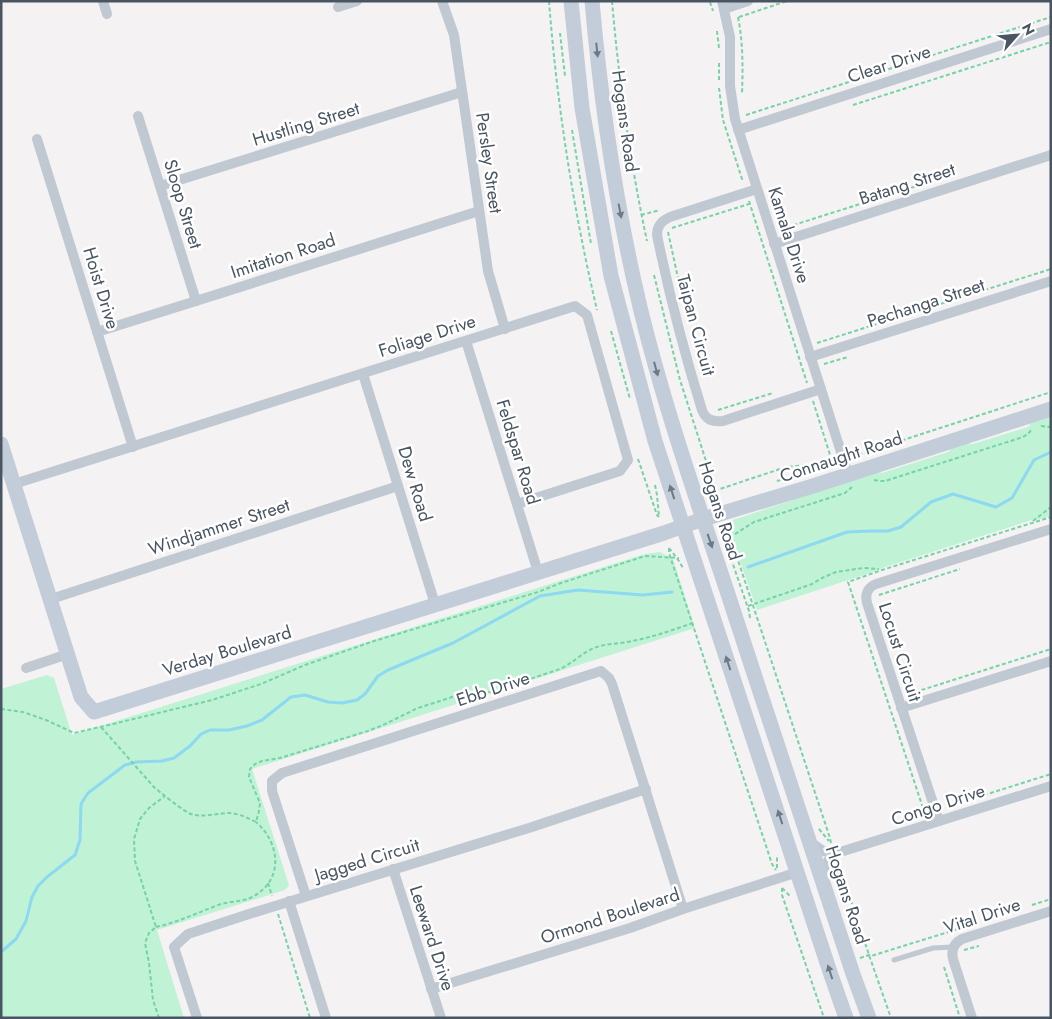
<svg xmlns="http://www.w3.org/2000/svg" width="1052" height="1019" viewBox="0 0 1052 1019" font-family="Jost,sans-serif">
  <rect width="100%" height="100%" fill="#f4f2f2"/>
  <!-- green -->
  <g fill="#c0f2d5">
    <path d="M1051 415V516L1040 519 1032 520 882 568 876 571 757 610 732 538 730 521 790 501 844 481 875 471 882 473 948 452C955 445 963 442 973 444L1028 427 1032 422Z"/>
    <polygon points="660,552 673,559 695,628 252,769 289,885 285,890 157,930 184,1018 1,1018 1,689 47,675 54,678 72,735 645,554"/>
  </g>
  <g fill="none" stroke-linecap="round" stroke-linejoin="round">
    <!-- stream -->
    <g stroke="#8cd9f1" stroke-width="3">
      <polyline points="748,567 847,532 870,531 888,531 901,527 931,502 953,494 996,507 1012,498 1034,460 1051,452"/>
      <polyline points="1,952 16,939 26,921 32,897 38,886 47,877 75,855 80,840 81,804 88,793 125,765 136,762 162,761 174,758 190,746 201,734 210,730 229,730 247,726 262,720 291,697 305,695 328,702 342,703 357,700 365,694 378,676 388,670 453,643 540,596 578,590 643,595 672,592"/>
    </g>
    <!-- path -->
    <g stroke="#76d2a7" stroke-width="2" stroke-dasharray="4 2.5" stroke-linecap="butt">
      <path d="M549 1C557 105 573 208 597 310"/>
      <path d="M612 1C619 82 630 162 647 241"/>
      <polyline points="710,2 713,11"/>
      <path d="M738 17C743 42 743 67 742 93"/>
      <polyline points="739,17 787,1"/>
      <polyline points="717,31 719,48"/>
      <polyline points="560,33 565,76"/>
      <polyline points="719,63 719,81"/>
      <polyline points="719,88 723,120 743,182"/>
      <polyline points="853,105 1051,42"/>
      <polyline points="746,115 1051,17"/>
      <polyline points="572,130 591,244"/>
      <polyline points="749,201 807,383"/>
      <polyline points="641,215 660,210"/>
      <polyline points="672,228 749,204"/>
      <polyline points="781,229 939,179"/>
      <polyline points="668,232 683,301"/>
      <polyline points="654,275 680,380 714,486 714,491 717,501"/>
      <polyline points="611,331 630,399"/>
      <polyline points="817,343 1051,269"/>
      <polyline points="824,364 848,357"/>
      <polyline points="813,401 831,458"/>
      <polyline points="718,410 773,393"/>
      <polyline points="1041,426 1051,427"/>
      <polyline points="854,458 854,456 1051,392"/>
      <polyline points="638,459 657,515 659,517"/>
      <polyline points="703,477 714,491"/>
      <polyline points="874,480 879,481 885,481 1023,437 1028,434 1032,429"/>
      <polyline points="777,481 798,475 797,466"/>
      <polyline points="655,485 657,495 659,517"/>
      <polyline points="708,491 714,491 786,467 808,465 831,458"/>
      <polyline points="1033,521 1051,507"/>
      <polyline points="725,525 728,530 830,838 831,843"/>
      <polyline points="725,527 725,541 749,611 750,618"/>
      <polyline points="724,541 754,522 845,493 852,487"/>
      <polyline points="669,548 679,561 683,568"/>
      <polyline points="669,548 669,553 772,864 776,870"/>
      <polyline points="879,595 960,569"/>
      <polyline points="748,606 812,584 822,578 836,572 863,568 879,569"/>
      <polyline points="909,694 1051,649"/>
      <polyline points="1,709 23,712 46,720 74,733 113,724 212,700 261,684 305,665 374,641 538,592 561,583 645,556 679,558"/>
      <path d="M101 727 153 786C158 791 186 813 191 814 203 818 217 813 230 813 240 814 248 818 256 822L259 811 260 803 249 777 250 769 255 764 262 761 280 758 368 731 383 725 418 708 437 702 452 697 491 692 560 669C573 663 584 651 597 647 608 643 620 644 632 641 653 637 673 630 693 623"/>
      <polyline points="959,803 1051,774"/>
      <polyline points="925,814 848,582 882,570 1051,517"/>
      <polyline points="819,829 829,841"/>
      <polyline points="837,864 841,870 869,955 891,1018"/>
      <polyline points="777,868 777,855"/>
      <polyline points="837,882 838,865"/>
      <polyline points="268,883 272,896"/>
      <polyline points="782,888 791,897"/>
      <polyline points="782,888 782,895 824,1018"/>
      <polyline points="1032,905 1051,899"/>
      <polyline points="278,914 310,1018"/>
      <path d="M156 927C179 922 199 912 221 904 232 901 244 902 254 896 284 879 280 843 256 822"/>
      <polyline points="964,950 979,946"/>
      <polyline points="860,958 869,955 871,956 958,929"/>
      <polyline points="944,967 960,1018"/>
      <polyline points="159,1018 153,1000 149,963 145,943 149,933 156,927 135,861 134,839 140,819 149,808 165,796"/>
    </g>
    <!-- lane -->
    <polyline stroke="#c0c9d2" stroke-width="5" points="894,960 933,948 953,947"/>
    <!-- street -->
    <g stroke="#c0c9d2" stroke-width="10">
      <polyline points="103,1 107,14"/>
      <polyline points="442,1 454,35 488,271 505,329"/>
      <polyline points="722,1 730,37 730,86 735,119 848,474"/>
      <polyline points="338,7 357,1"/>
      <polyline points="724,9 748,1"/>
      <polyline points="138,116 196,301"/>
      <polyline points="738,130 1051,29"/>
      <polyline points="37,139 133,447"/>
      <polyline points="160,186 462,92"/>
      <path d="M757 189 670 217C661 221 657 226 657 235 669 294 684 352 702 410 706 420 712 422 723 421L821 389"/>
      <polyline points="774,244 1051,155"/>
      <polyline points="97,332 196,301 479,211"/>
      <polyline points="466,341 538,572"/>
      <polyline points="810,357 1051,281"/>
      <polyline points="363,374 435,604"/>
      <polyline points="14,484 575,306 587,315 628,460 620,471 517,504"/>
      <polyline points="51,599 398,486"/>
      <polyline points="26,668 68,654"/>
      <polyline points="901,708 1051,661"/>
      <path d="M939 821 867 603C865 594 867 588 876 584L1051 529"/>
      <polyline points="809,841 823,851 834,854"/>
      <polyline points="393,869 441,1018"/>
      <path d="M821 875C824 866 827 861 834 854L1051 786"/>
      <polyline points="306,896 272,791 272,781 282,773 601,671 609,678 612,684 683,909"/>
      <polyline points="289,901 326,1018"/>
      <polyline points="431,989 630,928 683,909 798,872"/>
      <polyline points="197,1018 174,947 188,934 249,914 532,827 646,789"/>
      <path d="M972 1018 953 959C951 950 954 943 962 939L1051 911"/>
    </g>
    <!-- secondary -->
    <g stroke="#c2cdd9" stroke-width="15">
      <polyline points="571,1 582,108 611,276 655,441 830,972 846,1018"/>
      <path d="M592 1C601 104 616 206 640 307 663 402 695 495 726 588 768 717 811 846 853 974L869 1018"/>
      <polyline points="1,444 81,697 94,712 664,533 703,519 813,486 1051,409"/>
    </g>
  </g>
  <!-- one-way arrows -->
  <defs><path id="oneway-solid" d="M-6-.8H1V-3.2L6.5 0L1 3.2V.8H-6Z" transform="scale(1.25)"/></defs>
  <g fill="#6d7985">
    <use href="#oneway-solid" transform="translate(597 50) rotate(84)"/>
    <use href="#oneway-solid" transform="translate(620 211) rotate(79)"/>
    <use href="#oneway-solid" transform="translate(656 369) rotate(75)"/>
    <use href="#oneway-solid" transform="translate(672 492) rotate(-108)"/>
    <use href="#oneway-solid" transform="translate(710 541) rotate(71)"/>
    <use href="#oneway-solid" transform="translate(728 663) rotate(-108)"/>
    <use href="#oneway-solid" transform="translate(780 817) rotate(-108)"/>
    <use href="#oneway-solid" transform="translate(830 972) rotate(-108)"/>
  </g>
  <g text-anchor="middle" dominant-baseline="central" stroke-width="5" stroke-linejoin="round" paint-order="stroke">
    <!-- street labels -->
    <g font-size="18" fill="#495561" stroke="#fff">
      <text transform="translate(889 64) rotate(-18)">Clear Drive</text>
      <text transform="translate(625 121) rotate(82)">Hogans Road</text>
      <text transform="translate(306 124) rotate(-17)">Hustling Street</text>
      <text transform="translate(489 163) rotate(82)">Persley Street</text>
      <text transform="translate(907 184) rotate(-18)">Batang Street</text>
      <text transform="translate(183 204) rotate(73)">Sloop Street</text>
      <text transform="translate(789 235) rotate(72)">Kamala Drive</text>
      <text transform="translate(283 256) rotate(-18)">Imitation Road</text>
      <text transform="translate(101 288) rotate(73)">Hoist Drive</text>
      <text transform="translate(926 303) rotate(-18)">Pechanga Street</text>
      <text transform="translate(696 325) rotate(75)">Taipan Circuit</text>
      <text transform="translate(427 336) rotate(-18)">Foliage Drive</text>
      <text transform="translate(518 452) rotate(73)">Feldspar Road</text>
      <text transform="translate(841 457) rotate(-18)">Connaught Road</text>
      <text transform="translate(415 484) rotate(73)">Dew Road</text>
      <text transform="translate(720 511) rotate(72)">Hogans Road</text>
      <text transform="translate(219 527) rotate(-18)">Windjammer Street</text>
      <text transform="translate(227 651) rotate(-17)">Verday Boulevard</text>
      <text transform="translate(900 652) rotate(72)">Locust Circuit</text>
      <text transform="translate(493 689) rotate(-18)">Ebb Drive</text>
      <text transform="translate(938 805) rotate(-18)">Congo Drive</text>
      <text transform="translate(367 860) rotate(-17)">Jagged Circuit</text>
      <text transform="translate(847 895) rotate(72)">Hogans Road</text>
      <text transform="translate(610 916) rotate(-18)">Ormond Boulevard</text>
      <text transform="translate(982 916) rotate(-18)">Vital Drive</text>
      <text transform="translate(432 938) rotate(72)">Leeward Drive</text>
    </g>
  </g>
  <!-- border -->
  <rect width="1052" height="1019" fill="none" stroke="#495561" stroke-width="5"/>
  <!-- north arrow -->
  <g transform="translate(1017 35) rotate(63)" stroke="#ffffff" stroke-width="4" paint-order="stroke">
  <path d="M0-4L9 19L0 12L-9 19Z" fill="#495561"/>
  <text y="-8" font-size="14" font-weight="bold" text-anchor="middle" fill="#495561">N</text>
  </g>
</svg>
